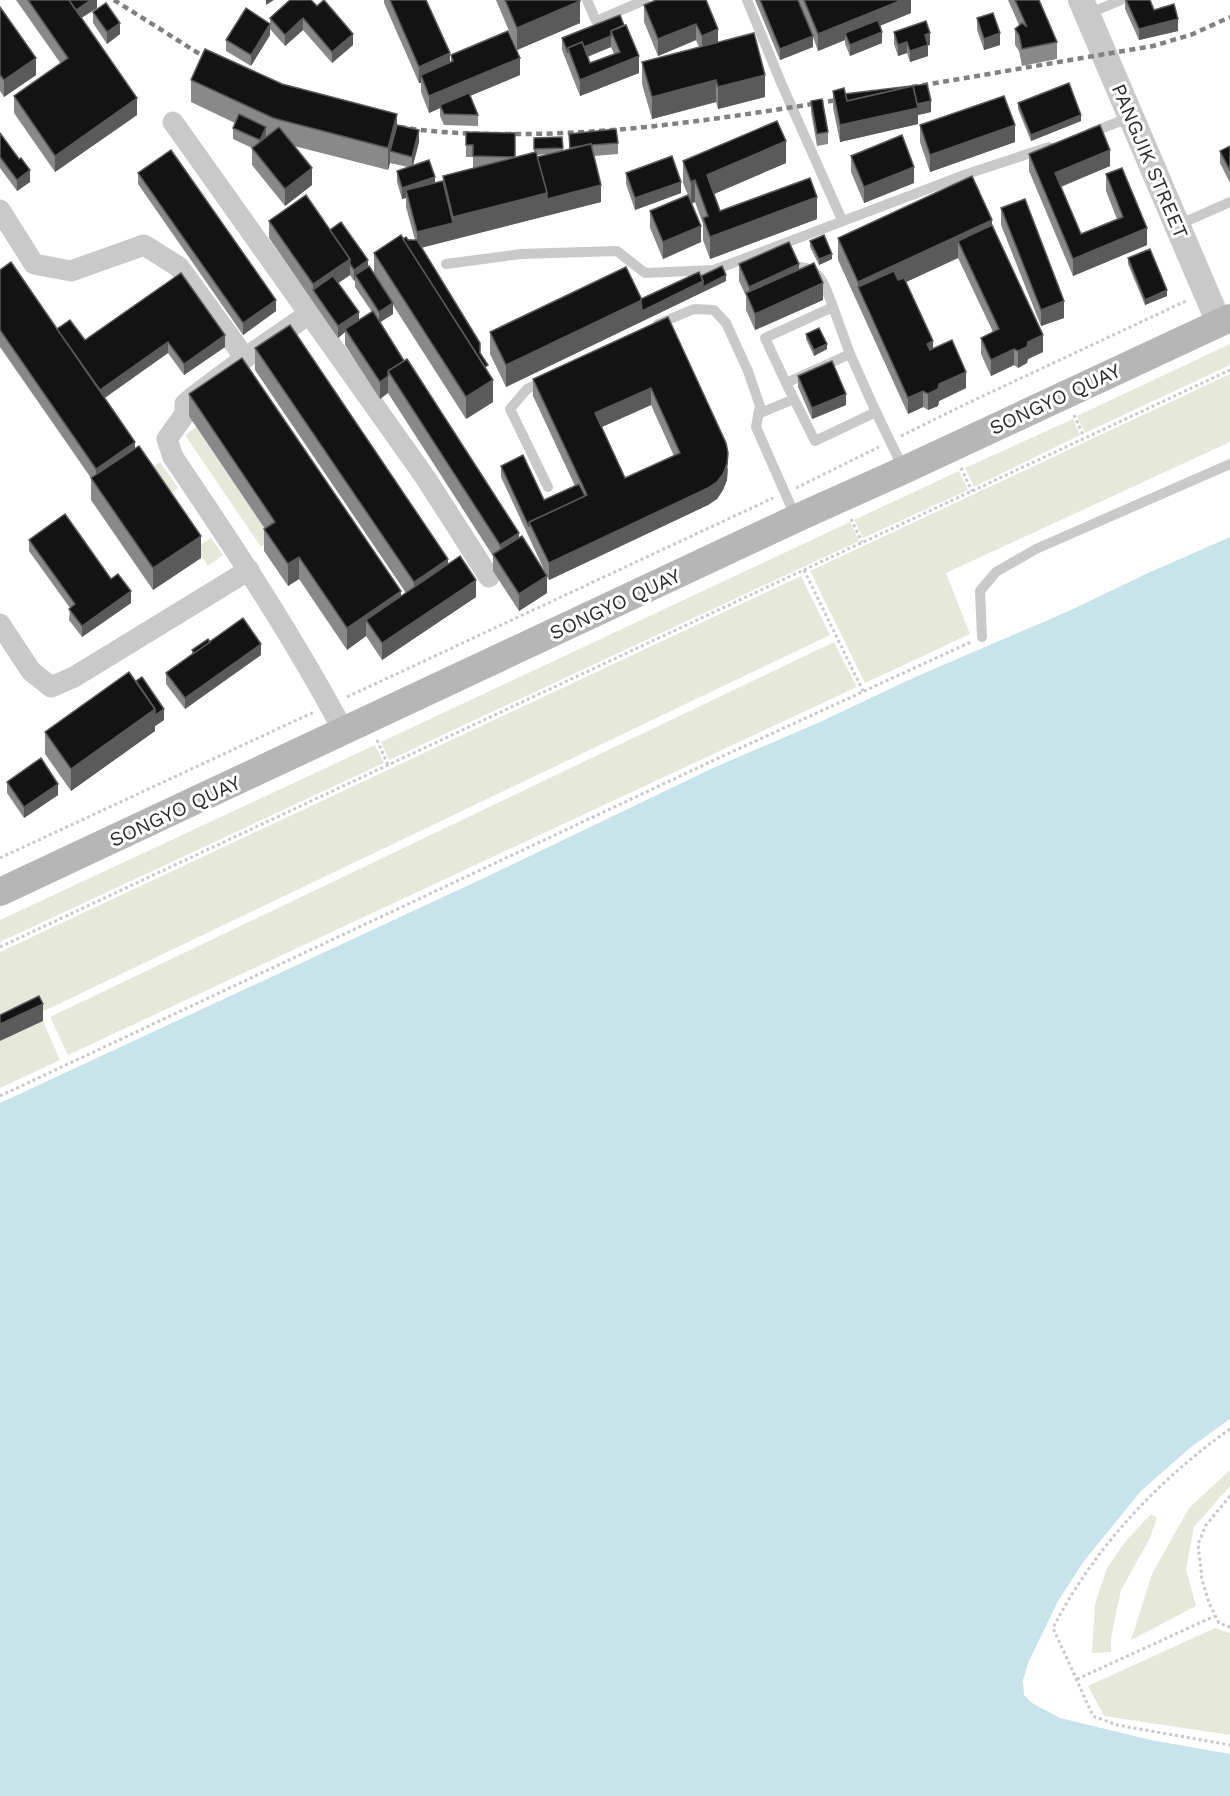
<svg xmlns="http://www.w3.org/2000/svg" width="1230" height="1796" viewBox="0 0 1230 1796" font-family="'Work Sans',sans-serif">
  <rect width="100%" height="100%" fill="#fff"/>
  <!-- green -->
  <g fill="#e6e9d9">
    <polygon points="1230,344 1230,365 1085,433 1077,416"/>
    <polygon points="1230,374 1230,442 946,573 970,634 865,683 810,571"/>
    <polygon points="1073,419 1080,435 974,487 965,468"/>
    <polygon points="196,427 272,539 261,547 185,435"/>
    <polygon points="160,462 178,488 169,495 202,544 211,538 223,555 208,566 144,473"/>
    <polygon points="959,471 968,490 863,538 854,520"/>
    <polygon points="850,522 859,541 389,760 381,742"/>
    <polygon points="801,576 830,635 0,1032 0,952"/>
    <polygon points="834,642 857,687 68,1055 50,1017"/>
    <polygon points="375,745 384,763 0,942 0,920"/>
    <polygon points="43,1021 60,1060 0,1088 0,1041"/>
    <polygon points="1230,1470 1230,1486 1194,1527 1186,1569 1196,1606 1131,1640 1152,1574 1189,1508"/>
    <polygon points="1151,1514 1157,1518 1150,1538 1121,1590 1111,1638 1111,1652 1092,1653 1095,1604 1107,1568 1125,1542"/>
    <polygon points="1215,1628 1230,1633 1230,1735 1104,1716 1088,1686"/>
  </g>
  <!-- water -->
  <polygon fill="#c6e4e9" points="1230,537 1230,1419 1191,1447 1141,1491 1084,1561 1058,1601 1028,1663 1023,1680 1024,1695 1032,1703 1060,1718 1151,1740 1230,1754 1230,1796 0,1796 0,1103 484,878 713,768 820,722 913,678 1071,610 1148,573"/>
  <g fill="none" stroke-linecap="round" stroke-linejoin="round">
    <!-- path -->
    <g stroke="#c9c9c9" stroke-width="3" stroke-dasharray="3 3" stroke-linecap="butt">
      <polyline points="1074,415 1084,437"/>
      <polyline points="901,436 970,402 1188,300"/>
      <polyline points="961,468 972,491"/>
      <polyline points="796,488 879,447"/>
      <polyline points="851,519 862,542"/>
      <polyline points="804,570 863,691"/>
      <polyline points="347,697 773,498"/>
      <polyline points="377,740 388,765"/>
      <polyline points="0,858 314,712"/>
      <polyline points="0,947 1230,370"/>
      <polyline points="0,1096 710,762 971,642"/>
      <path d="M1230 1429C1158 1480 1093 1549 1053 1628L1093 1716 1117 1725 1230 1745"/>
      <polyline points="1230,1496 1206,1525 1198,1544 1202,1580 1209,1603 1219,1623 1230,1627"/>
      <polyline points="1077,1679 1215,1616"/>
    </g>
    <!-- service -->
    <g stroke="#c9c9c9" stroke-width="10">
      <polyline points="587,0 596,21 645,0"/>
      <polyline points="747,0 782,85 842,220"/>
      <polyline points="1088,14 1121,0"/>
      <polyline points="1090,133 1131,117"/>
      <polyline points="1178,225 1230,202"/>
      <polyline points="446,264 521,254 617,251 645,273 714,270 967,174 1049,147"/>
      <path d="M797 267C821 266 826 289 833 307"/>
      <polyline points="658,324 694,309 714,310 726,323 748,371 760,406 756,427 796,518"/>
      <polyline points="545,380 527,389 510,409 548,487"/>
      <polyline points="786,383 765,338 833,307 850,354"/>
      <polyline points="794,399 786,383 850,354 876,412"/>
      <polyline points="758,414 794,399 815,441 876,412 904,470"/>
      <polyline points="982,637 980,591 996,572 1036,549 1230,464"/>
    </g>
    <!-- minor -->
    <g stroke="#c9c9c9" stroke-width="21">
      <polyline points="173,122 425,477 489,577"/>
      <polyline points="0,210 34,264 71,271 144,245 179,267 245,358"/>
      <path d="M309 314 245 358 193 397 185 404V414L167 439 173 457C233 546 293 636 344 732"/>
      <polyline points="0,624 31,671 51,687 74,677 249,570"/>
    </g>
    <!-- tertiary -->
    <polyline stroke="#c9c9c9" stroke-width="26" points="1081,0 1219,323"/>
    <!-- secondary -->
    <polyline stroke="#b6b6b6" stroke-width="28" points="0,892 797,518 904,470 1230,318"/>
    <!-- rail -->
    <g stroke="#818181" stroke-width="4.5" stroke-dasharray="6 4.5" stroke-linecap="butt">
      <polyline points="114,0 217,65"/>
      <polyline points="912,87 1153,46 1193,34 1230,17"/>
      <path d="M400 127C436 133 473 134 509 134 624 135 737 116 850 98"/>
    </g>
  </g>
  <!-- wall -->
  <g fill="#898989" fill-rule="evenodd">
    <polygon points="16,0 97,0 97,8 81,18 137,115 55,172 14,113 14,96 61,64"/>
    <polygon points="290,0 353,45 332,63 303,30 285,46 270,29 270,35 251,66 226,51 226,40 270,23 270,18"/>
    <polygon points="384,0 426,0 450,63 451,62 451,55 520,75 470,96 478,115 478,126 444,125 440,116 440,108 429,113 421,92 421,83 419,83 384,3"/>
    <polygon points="496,0 580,0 580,23 517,50"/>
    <polygon points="706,0 718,42 765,97 718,109 716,102 652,119 642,84 642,62 699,47 696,40 658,56 644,22 644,5"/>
    <polygon points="755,0 911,0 911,13 880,26 882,43 850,56 845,44 845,40 818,51 813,37 813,47 780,60"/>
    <polygon points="1008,0 1039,0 1057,42 1057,59 1022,66 1019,51 1015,45 1015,29 1019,25"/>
    <polygon points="1125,0 1150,0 1154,10 1178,31 1139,40 1125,9"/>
    <polygon points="0,7 36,75 4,97 0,91"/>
    <polygon points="93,12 120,34 107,44 93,23"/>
    <polygon points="977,18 1000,45 984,50 977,30"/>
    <path d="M624 25 639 73 580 96 562 50V38ZM611 47 614 54 590 63 588 57Z"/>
    <polygon points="894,32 930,45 928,45 928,56 910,62 907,53 898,56 894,44"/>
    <path d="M191 80 282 84 397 125 419 142 413 166 435 183 443 181V176L473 168V157H466V132L515 157 534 152V138L562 137 563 151 569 149V134L618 143V154L594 156 601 202 421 247 480 353 488 372 493 402 466 419 393 305V314L380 322 519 538 546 574 501 477V466L544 500 575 486 533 396V379L668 317 728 470 727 480 723 490 717 499 708 505 549 580 547 577V593L519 611 493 571V556L388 393 380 399 345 345V332L338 338 269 238V221L330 230 374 273V253L403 239 415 240 406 207V198L402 199 397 182V171L408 167 390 163 388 170 294 146 312 185 285 206 252 165V148L233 139V128L235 123 191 102ZM548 154 537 157V155ZM350 275 354 281 355 280V287L372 312 359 320 338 283ZM651 405 674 456 625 478 602 427Z"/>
    <polygon points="833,91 845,94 931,112 918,115 918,124 840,142 833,108"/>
    <polygon points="811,101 828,132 828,144 817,146 811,112"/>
    <polygon points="1018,103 1081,121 1031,141 1018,109"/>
    <polygon points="920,125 1015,142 930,172 920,142"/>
    <polygon points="0,133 30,182 17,191 0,168"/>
    <polygon points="1230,146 1230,183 1220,163 1220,151"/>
    <polygon points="1029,154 1110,166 1061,187 1081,234 1117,219 1106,191 1106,174 1147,245 1073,276 1029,171"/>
    <polygon points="851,156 914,183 864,203 851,172"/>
    <polygon points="683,161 786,163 714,194 720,211 817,219 710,259 703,240 703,224 695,202 691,204 701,242 663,259 650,228 650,211 688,195 683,183"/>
    <polygon points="138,173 276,311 243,335 138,184"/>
    <polygon points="626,173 681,193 635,210 626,184"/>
    <polygon points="1001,208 1064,318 1041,326 1001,225"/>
    <polygon points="992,225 1043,352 1028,359 1027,363 1018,368 1014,365 991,376 981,354 981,338 993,332 958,258 906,282 933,349 966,388 939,401 938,406 928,410 923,407 908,414 838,260 838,238"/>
    <polygon points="810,241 832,259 819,265 810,247"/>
    <polygon points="1128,258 1167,296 1145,305 1128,264"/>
    <polygon points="739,264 799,269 823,300 755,330 746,310 746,296 739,281"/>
    <polygon points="0,270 57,329 85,340 181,273 225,347 184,375 168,353 105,398 201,558 153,590 91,500 91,478 0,347"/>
    <polygon points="701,276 726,281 506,387 490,354 490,332 641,299"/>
    <polygon points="806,334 827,349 814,356 806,339"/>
    <polygon points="255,348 476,597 382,660 366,636 347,650 299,579 288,586 264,551 264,529 265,529 189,416 189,394 401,596 406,593 255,370"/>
    <polygon points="798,376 846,405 812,419 798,387"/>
    <polygon points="29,540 131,603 82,637 69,620 70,608 29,551"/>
    <polygon points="210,642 261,655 185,709 166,684 166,673 192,655 192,650"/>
    <polygon points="164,720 155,726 155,731 71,791 45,754 45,732"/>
    <polygon points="7,782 58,795 24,818 7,793"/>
  </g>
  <!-- shaded-wall -->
  <g fill="#5a5a5a">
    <polygon points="91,0 97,0 97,8 75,22 75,11"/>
    <polygon points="266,0 274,0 266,5"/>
    <polygon points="902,0 911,0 911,13 847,39 845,33 845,40 818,51 818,34"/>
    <polygon points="580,1 580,23 517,50 517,28"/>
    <polygon points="303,18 303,30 285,46 285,35"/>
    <polygon points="1178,19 1178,31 1139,40 1139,29"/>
    <polygon points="120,23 120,34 107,44 107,32"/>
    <polygon points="270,24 270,35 251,66 251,55"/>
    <polygon points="696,24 696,40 658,56 658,39"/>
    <polygon points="718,29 718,45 702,52 702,36"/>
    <polygon points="882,32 882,43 850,56 850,45"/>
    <polygon points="930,33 930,45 928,45 928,56 910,62 910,51 925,35"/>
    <polygon points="1000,33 1000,45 984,50 984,39"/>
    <polygon points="353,34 353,45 332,63 332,52"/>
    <polygon points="611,36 611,47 573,62 569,53"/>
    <polygon points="813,36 813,47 780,60 780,49"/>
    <polygon points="907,42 907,53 898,56 898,45"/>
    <polygon points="450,53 450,70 421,75 421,83 419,83 419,67"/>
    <polygon points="639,56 639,73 580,96 580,80"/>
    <polygon points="36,58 36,75 4,97 4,80"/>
    <polygon points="520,58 520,75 441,108 440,105 440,108 429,113 429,96"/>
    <polygon points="765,75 765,97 718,109 718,87"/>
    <polygon points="716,80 716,102 652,119 652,97"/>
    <polygon points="137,98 137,115 55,172 55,156"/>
    <polygon points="931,101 931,112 918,115 918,124 840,142 840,125"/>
    <polygon points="397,114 397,136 390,151 390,163 388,170 388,148"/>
    <polygon points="1081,115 1081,121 1031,141 1031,135"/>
    <polygon points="1015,125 1015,142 930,172 930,155"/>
    <polygon points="266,127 266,138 260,152 260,140"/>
    <polygon points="419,130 419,142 412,168 412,157"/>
    <polygon points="786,141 786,163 707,197 707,175"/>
    <polygon points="1110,150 1110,166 1055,189 1055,173"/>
    <polygon points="914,167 914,183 864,203 864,187"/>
    <polygon points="312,168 312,185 285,206 285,189"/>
    <polygon points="30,170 30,182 17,191 17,180"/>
    <polygon points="435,177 435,188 406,190 406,198 402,199 402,188"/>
    <polygon points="695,180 695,202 691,204 691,182"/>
    <polygon points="681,182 681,193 635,210 635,198"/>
    <polygon points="601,185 601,202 417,249 417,232 453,223 453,217 547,193"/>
    <polygon points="817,197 817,219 710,259 710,237"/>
    <polygon points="992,220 992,242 958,241 958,258 865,301 858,287 858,282"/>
    <polygon points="701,226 701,242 663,259 663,242"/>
    <polygon points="1147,228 1147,245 1073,276 1073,259"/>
    <polygon points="832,254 832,259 819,265 819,259"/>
    <polygon points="350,259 350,275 318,297 313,290 313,284"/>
    <polygon points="368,260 368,271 355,275 355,280 354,281 354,270"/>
    <polygon points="799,264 799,281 749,301 749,287"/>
    <polygon points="726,275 726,281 703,292 703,287"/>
    <polygon points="703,281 703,292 506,387 506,365 642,300"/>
    <polygon points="823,283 823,300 755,330 755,314"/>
    <polygon points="1167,290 1167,296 1145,305 1145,300"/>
    <polygon points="276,300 276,311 243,335 243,323"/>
    <polygon points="1064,301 1064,318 1041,326 1041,310"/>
    <polygon points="393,303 393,314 379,323 379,312"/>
    <polygon points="359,312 359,324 345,329 345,332 338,338 338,326"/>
    <polygon points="225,335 225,347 184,375 184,364"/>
    <polygon points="1043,335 1043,352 1028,359 1027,363 1018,368 1018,351 1028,342"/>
    <polygon points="933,341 933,358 927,344"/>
    <polygon points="168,342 168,353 97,403 97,392"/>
    <polygon points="827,344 827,349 814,356 814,350"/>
    <polygon points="1014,349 1014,365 991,376 991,360"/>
    <polygon points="966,372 966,388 939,401 938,406 928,410 928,394 939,384"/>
    <polygon points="388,376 388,393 380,399 380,382"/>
    <polygon points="493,380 493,402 466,419 466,397"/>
    <polygon points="651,388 651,405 595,430 595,413"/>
    <polygon points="923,391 923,407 908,414 908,398"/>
    <polygon points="846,394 846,405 812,419 812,408"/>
    <polygon points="135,442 135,458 96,486 96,469"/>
    <polygon points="728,453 727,480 723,490 717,499 708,505 549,580 549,563"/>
    <polygon points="519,533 519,555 500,565 500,545"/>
    <polygon points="201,536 201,558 153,590 153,568"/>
    <polygon points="299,557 299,579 288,586 288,564"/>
    <polygon points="448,559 448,581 414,604 414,582"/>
    <polygon points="547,576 547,593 519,611 519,594"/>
    <polygon points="476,580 476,597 382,660 382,643"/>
    <polygon points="131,591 131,603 82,637 82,626"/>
    <polygon points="401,591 401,613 366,620 366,636 347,650 347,628"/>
    <polygon points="261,644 261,655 185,709 185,698"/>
    <polygon points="155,709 164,709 164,720 155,726 155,731 71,791 71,769"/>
    <polygon points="58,784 58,795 24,818 24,807"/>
    <polygon points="43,1004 43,1021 0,1041 0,1024"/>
  </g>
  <!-- building -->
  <g fill="#131313" stroke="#5a5a5a" stroke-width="1.5" fill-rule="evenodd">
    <polygon points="28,0 69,0 137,98 55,156 14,96 68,58"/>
    <polygon points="69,0 91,0 76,10"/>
    <polygon points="290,0 311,0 317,6 324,0 353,34 332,52 303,18 285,35 270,18"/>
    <polygon points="390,0 426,0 450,53 419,67"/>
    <polygon points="505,0 580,0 580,1 517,28"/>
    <polygon points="656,0 706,0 718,29 702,36 696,24 658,39 644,5"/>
    <polygon points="760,0 798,0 813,36 780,49"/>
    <polygon points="804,0 902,0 818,34"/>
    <polygon points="1015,0 1039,0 1057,42 1022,49 1019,35 1015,29 1022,23 1027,27"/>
    <polygon points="1126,0 1150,0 1154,10 1174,4 1178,19 1139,29"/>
    <polygon points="106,3 120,23 107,32 93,12"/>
    <polygon points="0,7 36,58 4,80 0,75"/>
    <polygon points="246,8 270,24 251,55 226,40"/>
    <polygon points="993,13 1000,33 984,39 977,18"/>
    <polygon points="620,15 624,25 611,31 611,36 584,47 582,42 568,48 568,53 562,38"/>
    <polygon points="878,20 882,32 850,45 845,33"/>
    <polygon points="926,21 930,33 925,35 928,45 910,51 907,42 898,45 894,32"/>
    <polygon points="626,25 639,56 580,80 568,48 582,42 590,63 620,52 611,31"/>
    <polygon points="508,31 520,58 429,96 421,75 453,61 451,55"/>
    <polygon points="754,33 765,75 718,87 716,80 652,97 642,62"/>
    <polygon points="205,49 282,84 397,114 388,148 273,118 191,80"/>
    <polygon points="1069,83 1081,115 1031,135 1018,103"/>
    <polygon points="927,84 931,101 917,104 913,86 847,101 845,94"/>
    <polygon points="913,86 918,108 840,125 833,91 844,88 847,101"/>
    <polygon points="469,93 478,115 444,114 440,105"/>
    <polygon points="1004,96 1015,125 930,155 920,125"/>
    <polygon points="822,99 828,132 817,134 811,101"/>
    <polygon points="239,114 266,127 260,140 233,128"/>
    <polygon points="777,121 786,141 707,175 720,211 810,178 817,197 710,237 703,218 708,216 695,180 691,182 683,161"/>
    <polygon points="397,125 419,130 412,157 390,151"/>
    <polygon points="1100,125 1110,150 1055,173 1081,234 1123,217 1106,174 1122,168 1147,228 1073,259 1029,154"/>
    <polygon points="279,127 312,168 285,189 252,148"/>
    <polygon points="616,129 618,143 591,145 591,144 570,148 569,134"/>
    <polygon points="466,132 515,133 515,157 473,156 473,145 466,145"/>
    <polygon points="0,133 19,159 21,158 30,170 17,180 0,157"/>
    <polygon points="902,135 914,167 864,187 851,156"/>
    <polygon points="562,137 563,148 534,149 534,138"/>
    <polygon points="591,144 601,185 547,199 547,193 537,157"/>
    <polygon points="1230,146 1230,171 1220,151"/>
    <polygon points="171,150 276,300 243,323 138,173"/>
    <polygon points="536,152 547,193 453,217 443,176"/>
    <polygon points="672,156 681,182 635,198 626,173"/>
    <polygon points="429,160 435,177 402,188 397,171"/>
    <polygon points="972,176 992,220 858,282 838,238"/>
    <polygon points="443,181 453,223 417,232 406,190"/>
    <polygon points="306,195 350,259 313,284 269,221"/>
    <polygon points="688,195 701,226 663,242 650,211"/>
    <polygon points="1025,199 1064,301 1041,310 1001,208"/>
    <polygon points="341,222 368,260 354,270 350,264 350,259 330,230"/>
    <polygon points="992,225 1043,335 1028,342 1027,347 1018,351 1014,349 991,360 981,338 999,329 958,241"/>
    <polygon points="401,235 493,380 466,397 374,253"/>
    <polygon points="824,235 832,254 819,259 810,241"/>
    <polygon points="406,237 408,240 417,240 480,343 480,353 488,365 485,367 403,239"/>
    <polygon points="789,242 799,264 749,287 739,264"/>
    <polygon points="1150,249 1167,290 1145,300 1128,258"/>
    <polygon points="11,262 135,442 96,469 0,330 0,270"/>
    <polygon points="814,263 823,283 755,314 746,293"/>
    <polygon points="369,266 393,303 379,312 355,275"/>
    <polygon points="722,266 726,275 703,287 703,281 701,276"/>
    <polygon points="626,267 642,300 506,365 490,332"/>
    <polygon points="894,271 898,280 904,278 933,341 927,344 930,350 952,340 966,372 939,384 938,389 928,394 923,391 908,398 858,287"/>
    <polygon points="699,272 703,281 642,311 641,299"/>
    <polygon points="181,273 225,335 184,364 168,342 100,390 57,329 70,320 85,340"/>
    <polygon points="333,276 359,312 338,326 313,290"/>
    <polygon points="373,311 404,361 388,371 388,376 380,382 345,329"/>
    <path d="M668 317 726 443 728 453 727 464 723 474 717 482 708 488 549 563 529 522 587 495 533 379ZM651 388 680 453 625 478 595 413Z"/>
    <polygon points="290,325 448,559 414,582 255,348"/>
    <polygon points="819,328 827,344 814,350 806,334"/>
    <polygon points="242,358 401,591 347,628 299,557 288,564 264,529 275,522 189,394"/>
    <polygon points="407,359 519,533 500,545 388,371"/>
    <polygon points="832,361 846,394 812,408 798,376"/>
    <polygon points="139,446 201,536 153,568 91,478"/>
    <polygon points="523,455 544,500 579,484 585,496 529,522 529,527 501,466"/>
    <polygon points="65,514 111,579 118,574 131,591 82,626 69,609 75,604 29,540"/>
    <polygon points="522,536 547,576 519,594 493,554"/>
    <polygon points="460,556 476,580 382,643 366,620"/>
    <polygon points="243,618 261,644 185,698 166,673"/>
    <polygon points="208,639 210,642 194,653 192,650"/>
    <polygon points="129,672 155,709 71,769 45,732"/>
    <polygon points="142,677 164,709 155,715 155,709 136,681"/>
    <polygon points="41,758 58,784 24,807 7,782"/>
    <polygon points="39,996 43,1004 0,1024 0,1015"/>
  </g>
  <g text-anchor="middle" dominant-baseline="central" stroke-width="6" stroke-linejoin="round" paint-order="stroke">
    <!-- street labels -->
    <g font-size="20" fill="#2c2c2c" stroke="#fff">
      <text transform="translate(1150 161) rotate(67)">PANGJIK STREET</text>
      <text transform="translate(1055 399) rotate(-25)">SONGYO QUAY</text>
      <text transform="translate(615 604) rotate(-25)">SONGYO QUAY</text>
      <text transform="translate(175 811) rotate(-25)">SONGYO QUAY</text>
    </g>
  </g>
</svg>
